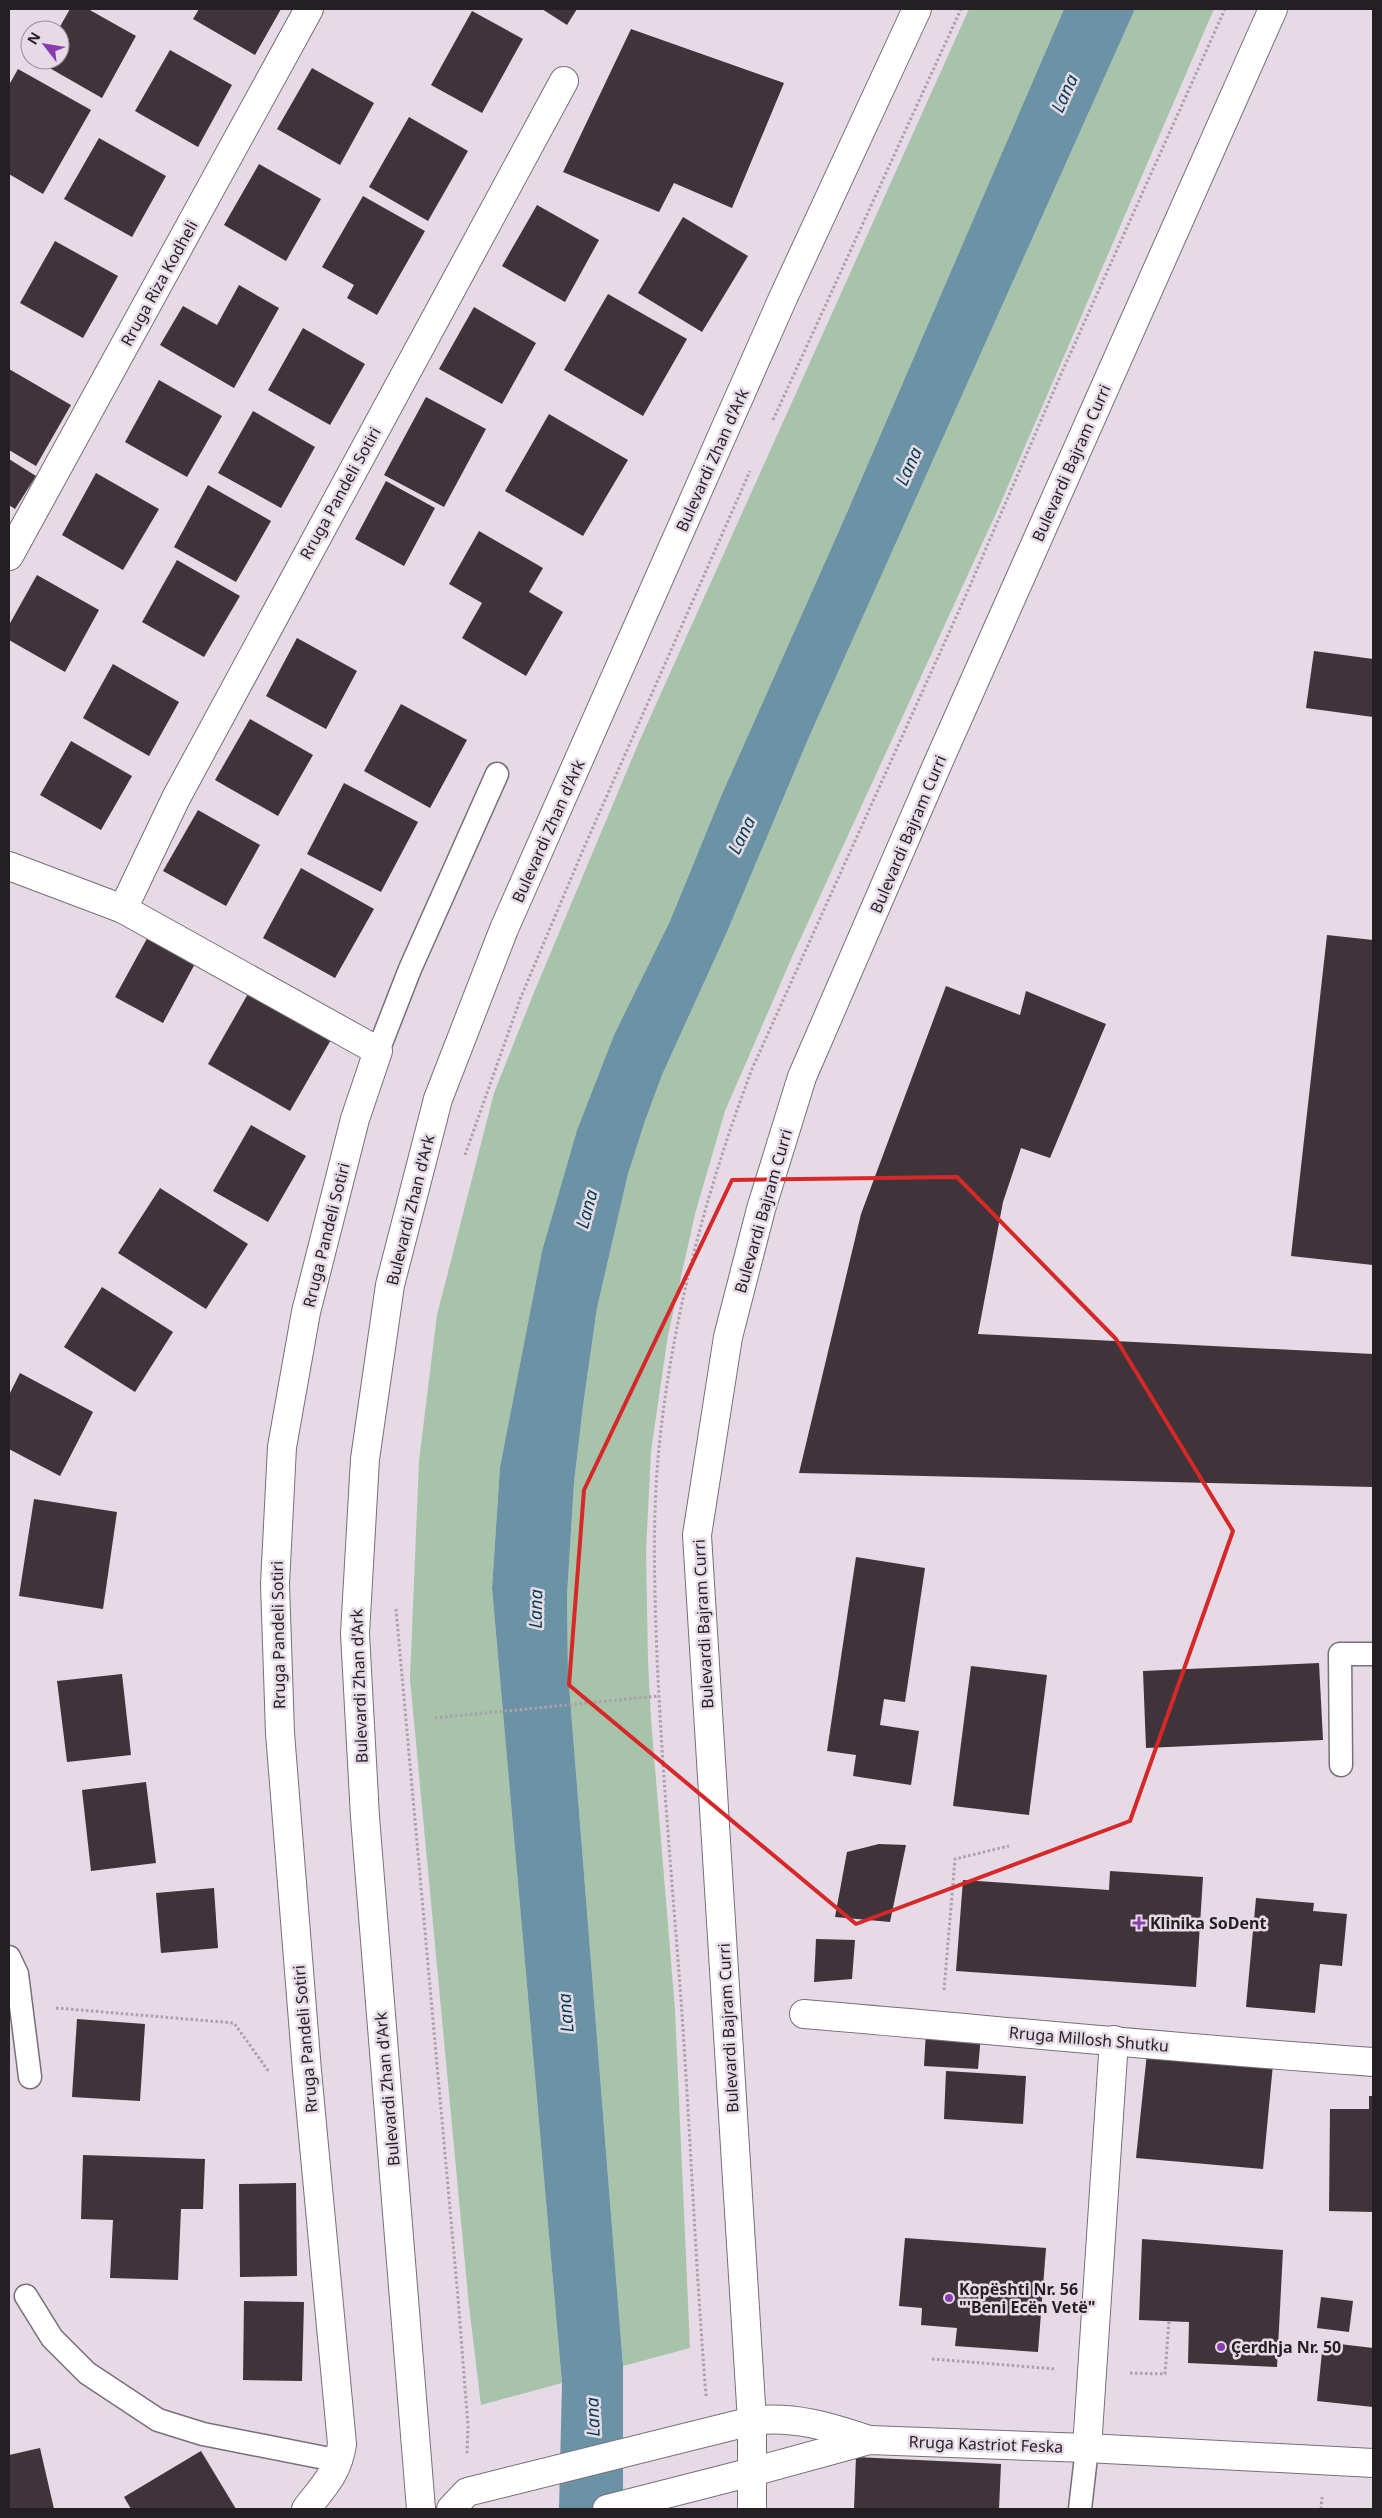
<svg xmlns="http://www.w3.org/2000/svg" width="1382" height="2518" viewBox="0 0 1382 2518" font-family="'Noto Sans',sans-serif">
  <rect width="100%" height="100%" fill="#e5dae5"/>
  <!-- green -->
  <g fill="#a7c3aa">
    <polygon points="969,9 1064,9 842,524 722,794 670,921 614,1035 577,1130 542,1251 500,1467 492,1588 562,2383 481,2405 469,2306 410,1679 419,1461 437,1315 494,1093 535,990 639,742"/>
    <polygon points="1135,9 1214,9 998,509 792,957 725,1111 695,1214 668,1335 651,1451 646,1551 648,1661 651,1719 675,2010 690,2348 623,2366 568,1672 567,1596 574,1483 583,1406 597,1308 628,1174 645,1121 662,1075 727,932 809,737"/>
  </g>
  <!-- water -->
  <polygon fill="#6b93a5" points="1064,9 1135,9 809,737 727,932 662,1075 645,1121 628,1174 597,1308 583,1406 574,1483 567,1596 568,1672 623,2366 623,2509 559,2509 562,2383 492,1588 500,1467 542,1251 577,1130 614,1035 670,921 722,794 842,524"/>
  <!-- building -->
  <g fill="#3f343a">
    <polygon points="70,9 88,9 136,36 102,98 39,62 40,60 60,60 60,30 58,30"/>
    <polygon points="199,9 281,9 255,55 193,19"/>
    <polygon points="542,9 577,9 567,25"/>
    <polygon points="472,11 523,39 482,113 431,85"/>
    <polygon points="631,29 784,83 732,208 674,183 659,212 563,172"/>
    <polygon points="170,50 232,85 198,147 135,111"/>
    <polygon points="312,68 374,103 340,165 277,129"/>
    <polygon points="18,69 91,110 43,194 9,174 9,85"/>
    <polygon points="409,117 468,151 428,221 369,187"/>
    <polygon points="99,138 166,176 132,237 64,199"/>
    <polygon points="259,164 321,199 286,261 224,225"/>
    <polygon points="363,196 425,231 377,315 347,298 354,285 322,267"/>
    <polygon points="537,205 599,240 565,302 502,266"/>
    <polygon points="683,217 748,256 702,332 638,293"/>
    <polygon points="55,241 118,276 83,338 20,303"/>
    <polygon points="239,285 279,308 234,388 160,345 183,306 217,325"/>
    <polygon points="608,294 687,339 643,416 564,370"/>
    <polygon points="474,307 536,343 502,404 439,369"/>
    <polygon points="303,328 365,364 330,425 268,390"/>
    <polygon points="9,369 71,405 36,466 9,450"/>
    <polygon points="159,380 222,416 187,477 125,442"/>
    <polygon points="426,397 486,429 444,507 384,475"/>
    <polygon points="253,411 315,447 281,508 218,473"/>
    <polygon points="549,414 628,460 583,536 505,491"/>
    <polygon points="9,459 36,476 15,509 9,505"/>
    <polygon points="96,473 159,509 123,570 62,535"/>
    <polygon points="386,481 435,508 404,566 355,539"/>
    <polygon points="208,485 271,521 236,582 174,547"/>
    <polygon points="479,531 543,568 529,592 563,612 526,676 462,638 482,603 449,584"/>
    <polygon points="177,560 240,596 204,657 142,622"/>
    <polygon points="37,575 99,610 65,672 9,640 9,625"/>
    <polygon points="297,638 357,671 326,729 266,696"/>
    <polygon points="1314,651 1373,659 1373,717 1306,708"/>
    <polygon points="113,664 179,702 149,756 83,718"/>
    <polygon points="401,704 467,740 430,808 364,771"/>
    <polygon points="250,719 313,755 278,816 215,780"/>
    <polygon points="71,741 132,776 101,830 40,795"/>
    <polygon points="344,783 418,822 381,892 307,854"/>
    <polygon points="198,810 260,845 226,906 163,871"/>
    <polygon points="301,868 374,909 335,978 263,938"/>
    <polygon points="150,933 197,960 163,1023 115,997"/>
    <polygon points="1327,935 1373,940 1373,1265 1291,1256"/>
    <polygon points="946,986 1020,1015 1026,991 1106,1024 1050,1158 1021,1148 1003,1202 978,1334 1373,1354 1373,1487 799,1473 861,1214"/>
    <polygon points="249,992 332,1038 290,1111 208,1064"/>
    <polygon points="251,1125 306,1156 268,1222 213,1191"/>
    <polygon points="160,1188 248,1244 206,1309 118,1253"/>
    <polygon points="102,1287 173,1332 135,1392 64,1347"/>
    <polygon points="20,1373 93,1412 60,1476 9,1449 9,1395"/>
    <polygon points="34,1499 117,1512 103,1609 19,1596"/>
    <polygon points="856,1557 925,1568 905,1702 884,1699 880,1725 919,1731 911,1785 853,1776 856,1755 827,1751"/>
    <polygon points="1319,1663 1323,1740 1146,1748 1143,1671"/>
    <polygon points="971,1666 1047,1675 1029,1815 953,1806"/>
    <polygon points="122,1674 131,1755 67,1762 57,1681"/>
    <polygon points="146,1782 156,1863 91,1871 82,1790"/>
    <polygon points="879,1844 906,1845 890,1922 835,1917 847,1852"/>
    <polygon points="1110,1871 1203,1877 1196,1987 956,1971 963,1880 1109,1890"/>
    <polygon points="214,1888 218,1948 161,1953 156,1893"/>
    <polygon points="1256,1898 1314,1903 1313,1911 1347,1914 1342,1966 1320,1964 1315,2013 1246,2007"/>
    <polygon points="816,1939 855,1940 852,1979 814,1982"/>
    <polygon points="77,2019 145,2024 140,2101 72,2097"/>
    <polygon points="926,2031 981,2035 978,2069 924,2066"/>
    <polygon points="1147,2053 1273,2064 1263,2169 1136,2158"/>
    <polygon points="946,2071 1026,2076 1023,2124 944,2119"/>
    <polygon points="1369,2096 1373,2096 1373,2212 1329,2211 1330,2109 1369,2109"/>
    <polygon points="83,2155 205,2159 203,2209 181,2209 178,2280 110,2278 113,2220 81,2219"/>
    <polygon points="296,2183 297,2276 240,2277 239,2184"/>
    <polygon points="905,2238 1046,2248 1038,2352 955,2346 957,2328 921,2325 922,2308 899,2306"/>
    <polygon points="1142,2239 1283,2250 1277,2367 1188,2363 1189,2322 1139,2320"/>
    <polygon points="1321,2297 1353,2301 1349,2332 1317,2328"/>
    <polygon points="244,2301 304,2302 302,2381 243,2380"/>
    <polygon points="1323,2342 1373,2348 1373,2407 1317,2401"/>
    <polygon points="40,2448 54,2509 9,2509 9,2455"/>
    <polygon points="201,2451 236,2509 131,2509 124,2497"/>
    <polygon points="856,2457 1001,2464 999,2509 854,2509"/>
  </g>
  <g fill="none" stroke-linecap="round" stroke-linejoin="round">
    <!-- service casing -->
    <g stroke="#786f78" stroke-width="25">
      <g id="service">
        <polyline points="378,1051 410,969 497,774"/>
        <polyline points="1341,1765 1340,1654 1373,1654"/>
        <polyline points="9,1957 17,1974 30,2077"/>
        <polyline points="26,2296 52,2338 87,2373 158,2420 203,2434 340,2461"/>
        <polyline points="1080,2509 1087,2448"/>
      </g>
    </g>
    <!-- minor casing -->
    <g stroke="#786f78" stroke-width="30">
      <g id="minor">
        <polyline points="9,556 309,9"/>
        <path d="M9 866 123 909 378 1051 355 1119 306 1312 282 1447 275 1584 280 1733 307 2071 342 2444C338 2473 323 2487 306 2509"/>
        <polyline points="123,909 176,798 564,81"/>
        <path d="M804 2014C994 2030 1183 2049 1373 2062"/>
        <polyline points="1087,2448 1114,2040"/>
      </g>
    </g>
    <!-- tertiary casing -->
    <g stroke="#786f78" stroke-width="30">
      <g id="tertiary">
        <path d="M752 2421C792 2415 831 2427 869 2440"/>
        <polyline points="752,2472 869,2440 1087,2448 1373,2463"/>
      </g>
    </g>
    <!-- primary casing -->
    <g stroke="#786f78" stroke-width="30">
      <g id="primary">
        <polyline points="421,2509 365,1817 355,1634 365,1459 390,1285 438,1099 504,929 783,298 917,9"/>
        <polyline points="451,2509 467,2492 752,2421"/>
        <polyline points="607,2509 752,2472"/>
        <polyline points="752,2509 752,2421 697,1535 728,1337 761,1209 802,1077 938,763 1273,9"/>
      </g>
    </g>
    <!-- path -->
    <g stroke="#aaa1aa" stroke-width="3" stroke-dasharray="2.5 2.5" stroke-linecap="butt">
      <polyline points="773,420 961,9"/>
      <polyline points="465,1155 521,997 583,850 750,471"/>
      <polyline points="396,1609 458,2298 468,2426 467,2454"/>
      <polyline points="435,1718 658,1696"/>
      <polyline points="944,1990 955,1859 1009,1846"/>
      <polyline points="56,2008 234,2023 269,2072"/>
      <polyline points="932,2359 1056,2369"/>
      <polyline points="1130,2373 1165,2374 1169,2321"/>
      <path d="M706 2396C695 2259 690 2122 680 1986 671 1867 660 1748 656 1629 654 1569 653 1508 659 1448 672 1318 706 1191 752 1069L966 595 1058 381 1225 9"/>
      <polyline points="1321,2509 1322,2497"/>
    </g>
    <!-- service -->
    <use href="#service" stroke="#fff" stroke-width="22"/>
    <!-- minor -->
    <use href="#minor" stroke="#fff" stroke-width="28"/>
    <!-- tertiary -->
    <use href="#tertiary" stroke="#fff" stroke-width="28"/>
    <!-- primary -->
    <use href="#primary" stroke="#fff" stroke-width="28"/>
  </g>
  <!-- marked area -->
  <path fill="none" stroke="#d62828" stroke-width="4" stroke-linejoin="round" d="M957 1177 1116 1339 1233 1531 1130 1821 856 1924 569 1685 584 1490 732 1180Z"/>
  <!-- markers -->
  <g fill="#883eb0" stroke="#e5dae5" stroke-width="2">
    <path d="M1136.5 1915.5h5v5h5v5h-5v5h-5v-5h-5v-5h5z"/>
    <circle cx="949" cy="2298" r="5"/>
    <circle cx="1221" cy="2347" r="5"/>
  </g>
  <g text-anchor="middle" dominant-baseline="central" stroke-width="5" stroke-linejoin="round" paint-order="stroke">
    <!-- street labels -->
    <g font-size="16" fill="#231f23" stroke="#e5dae5">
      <text transform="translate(159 283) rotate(-61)">Rruga Riza Kodheli</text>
      <text transform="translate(712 460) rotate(-66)">Bulevardi Zhan d'Ark</text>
      <text transform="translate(1071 463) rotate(-66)">Bulevardi Bajram Curri</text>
      <text transform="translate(340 493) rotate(-61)">Rruga Pandeli Sotiri</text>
      <text transform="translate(548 831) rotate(-66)">Bulevardi Zhan d'Ark</text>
      <text transform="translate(908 834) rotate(-67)">Bulevardi Bajram Curri</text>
      <text transform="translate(410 1210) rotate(-76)">Bulevardi Zhan d'Ark</text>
      <text transform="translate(763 1211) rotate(-74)">Bulevardi Bajram Curri</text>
      <text transform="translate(326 1235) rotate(-76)">Rruga Pandeli Sotiri</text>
      <text transform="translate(703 1624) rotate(-93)">Bulevardi Bajram Curri</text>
      <text transform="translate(278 1635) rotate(-91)">Rruga Pandeli Sotiri</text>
      <text transform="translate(359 1686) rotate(-92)">Bulevardi Zhan d'Ark</text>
      <text transform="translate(728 2028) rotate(-93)">Bulevardi Bajram Curri</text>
      <text transform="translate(305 2039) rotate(-95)">Rruga Pandeli Sotiri</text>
      <text transform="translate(1089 2039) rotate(5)">Rruga Millosh Shutku</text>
      <text transform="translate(387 2089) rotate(-95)">Bulevardi Zhan d'Ark</text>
      <text transform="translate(986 2444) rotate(2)">Rruga Kastriot Feska</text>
    </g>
    <!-- poi labels -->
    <g font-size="16" font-weight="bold" fill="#231f23" stroke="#e5dae5" text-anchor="start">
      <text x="1150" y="1923">Klinika SoDent</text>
      <text x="959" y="2289">Kopështi Nr. 56<tspan x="959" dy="18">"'Beni Ecën Vetë"</tspan></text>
      <text x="1231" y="2347">Çerdhja Nr. 50</text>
    </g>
    <!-- water labels -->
    <g font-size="18" font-style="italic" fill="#003d51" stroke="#e5dae5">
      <text transform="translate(1064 93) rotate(-66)">Lana</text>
      <text transform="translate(908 466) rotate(-66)">Lana</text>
      <text transform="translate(741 835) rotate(-64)">Lana</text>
      <text transform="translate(586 1209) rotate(-75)">Lana</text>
      <text transform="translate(535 1609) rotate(-89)">Lana</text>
      <text transform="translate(565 2013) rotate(-95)">Lana</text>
      <text transform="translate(592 2417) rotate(-92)">Lana</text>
    </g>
  </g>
  <!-- border -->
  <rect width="1382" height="2518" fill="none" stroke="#231f23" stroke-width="20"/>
  <!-- north arrow -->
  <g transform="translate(45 45) rotate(301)"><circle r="24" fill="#e5dae5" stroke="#978f97"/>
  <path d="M0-4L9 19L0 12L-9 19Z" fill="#883eb0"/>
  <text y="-8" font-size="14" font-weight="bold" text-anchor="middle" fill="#231f23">N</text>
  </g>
</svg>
